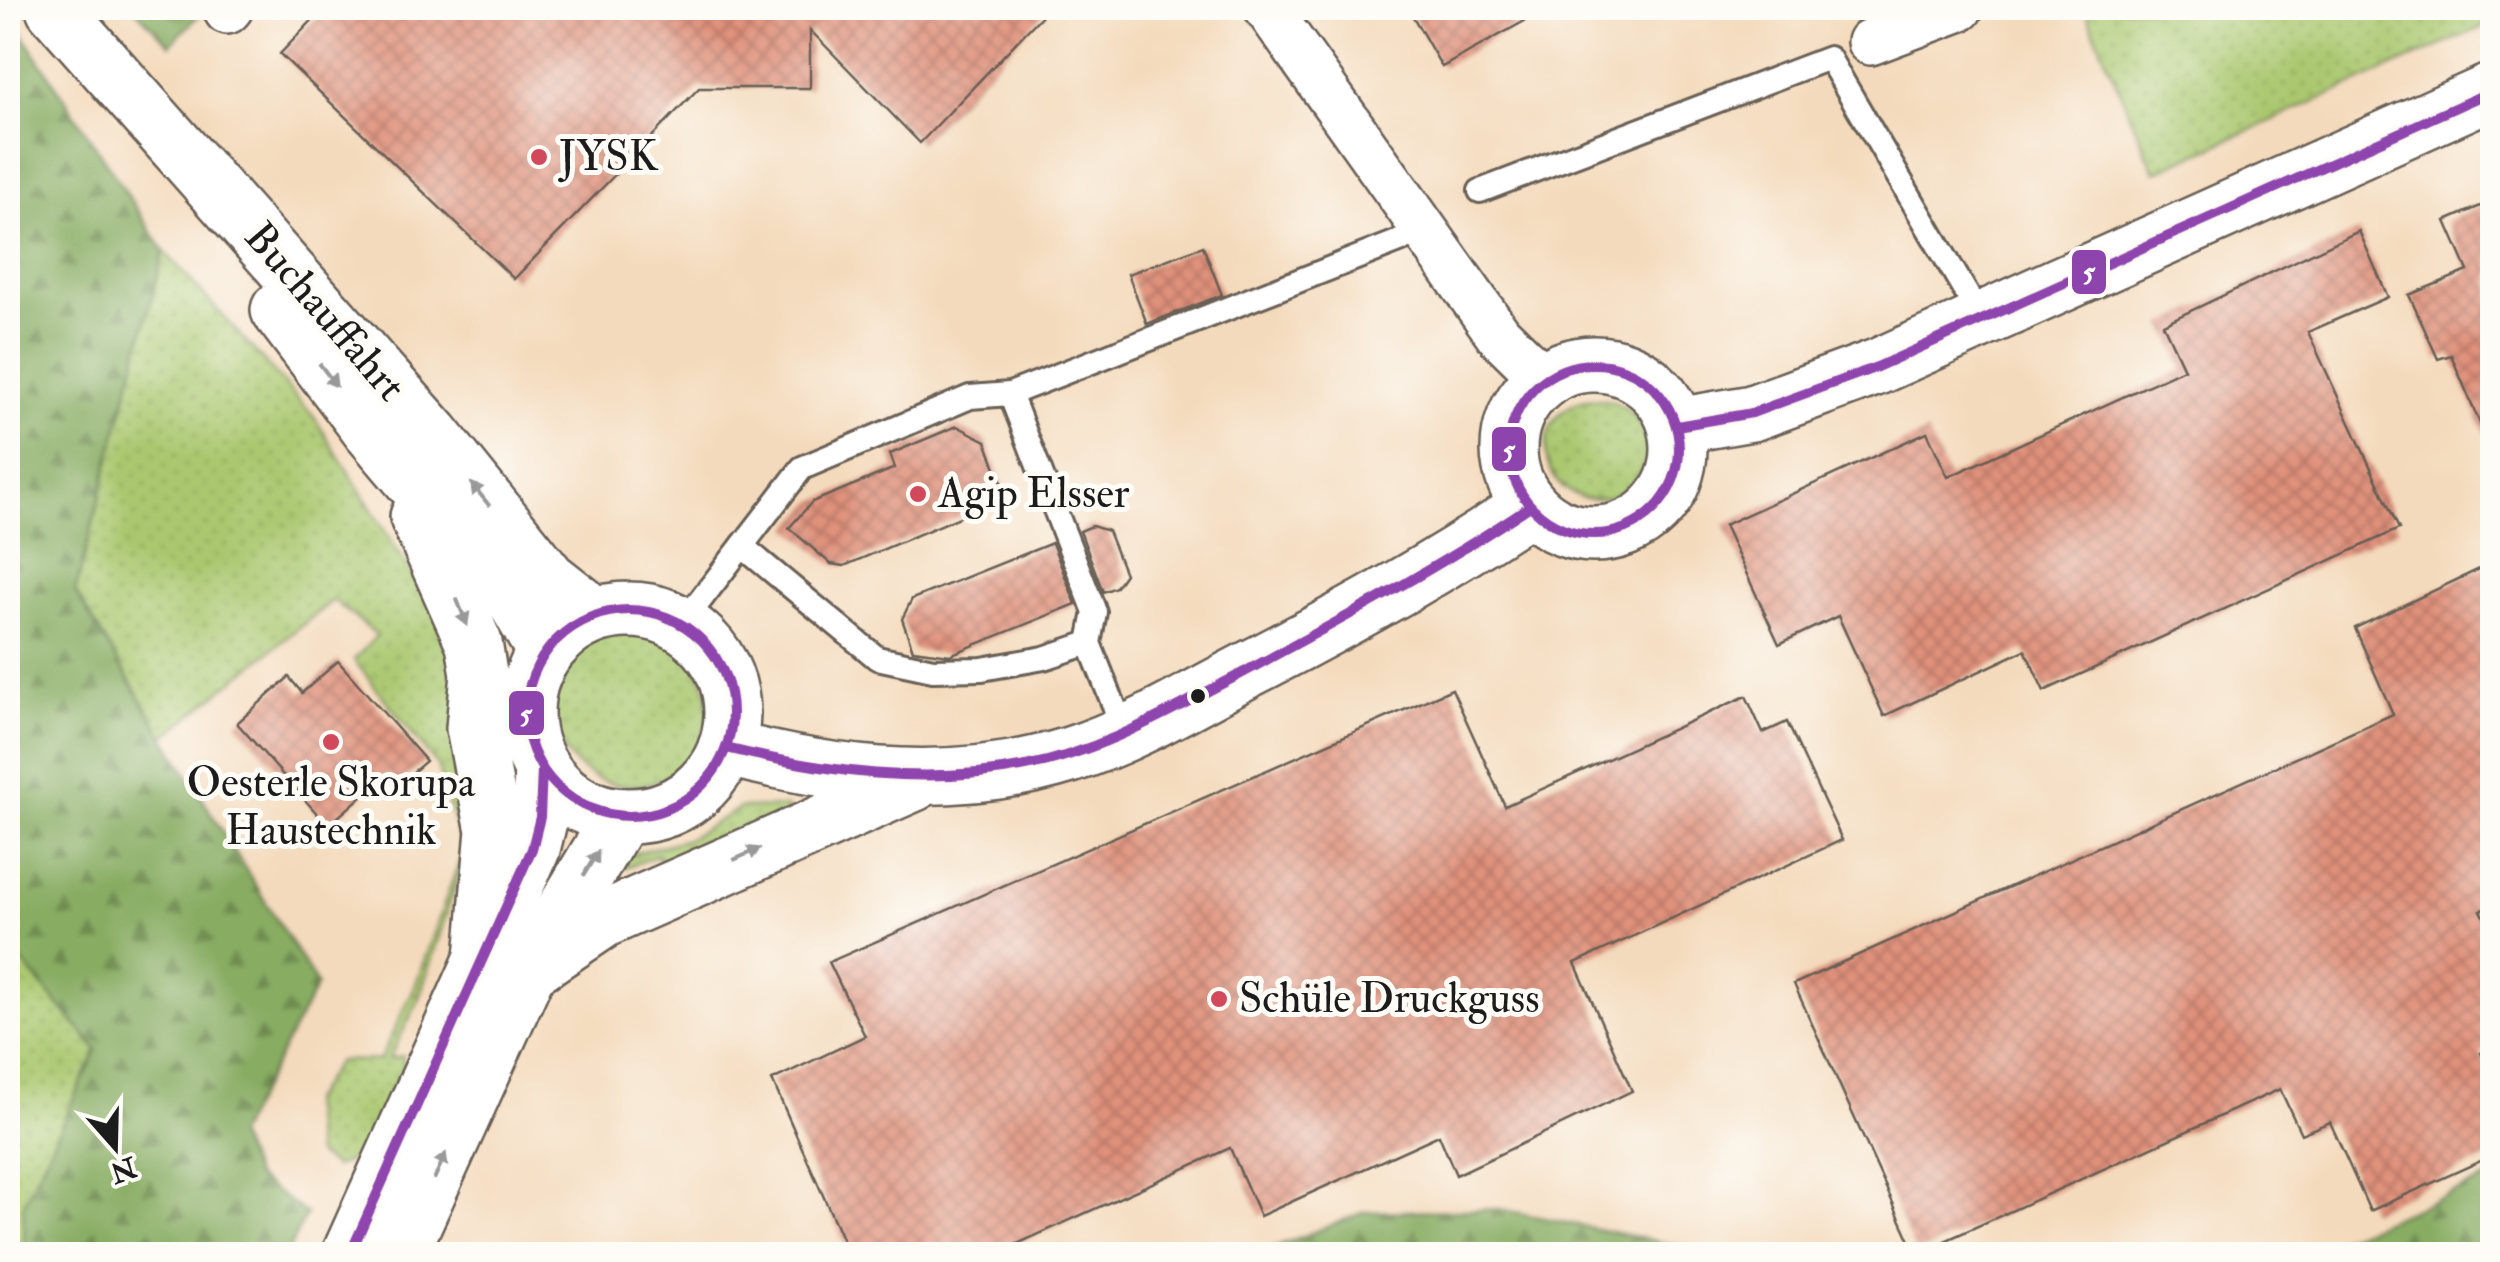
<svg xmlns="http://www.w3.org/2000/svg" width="2500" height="1262" viewBox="0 0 2500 1262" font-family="'IM FELL Double Pica',serif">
  <defs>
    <pattern id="grass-dots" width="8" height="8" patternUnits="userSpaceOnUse" patternTransform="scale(2.5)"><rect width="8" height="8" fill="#aac86f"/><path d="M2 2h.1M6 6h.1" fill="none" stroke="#92ab60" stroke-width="1.8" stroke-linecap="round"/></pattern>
    <pattern id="forest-firs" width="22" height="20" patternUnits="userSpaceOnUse" patternTransform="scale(2.5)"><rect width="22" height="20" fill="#87ac62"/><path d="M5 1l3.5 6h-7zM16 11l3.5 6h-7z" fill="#6e8b50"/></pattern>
    <pattern id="building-cross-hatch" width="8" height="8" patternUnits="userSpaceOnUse" patternTransform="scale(2.5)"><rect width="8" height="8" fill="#e0927c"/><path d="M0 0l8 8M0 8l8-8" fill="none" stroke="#b57665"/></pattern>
  </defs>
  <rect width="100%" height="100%" fill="#fdfcf7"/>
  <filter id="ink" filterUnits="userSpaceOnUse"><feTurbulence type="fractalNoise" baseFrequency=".01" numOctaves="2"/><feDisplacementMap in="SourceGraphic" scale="20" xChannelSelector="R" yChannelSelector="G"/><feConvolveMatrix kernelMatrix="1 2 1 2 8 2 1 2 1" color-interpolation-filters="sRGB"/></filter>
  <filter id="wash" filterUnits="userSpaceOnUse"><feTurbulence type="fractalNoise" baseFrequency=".0048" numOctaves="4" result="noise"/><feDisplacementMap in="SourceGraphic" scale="40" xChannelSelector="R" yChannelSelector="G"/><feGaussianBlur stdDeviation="2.25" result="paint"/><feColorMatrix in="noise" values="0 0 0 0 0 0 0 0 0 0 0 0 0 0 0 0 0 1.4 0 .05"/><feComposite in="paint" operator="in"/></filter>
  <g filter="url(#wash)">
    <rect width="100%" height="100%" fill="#f4dabc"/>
    <!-- grass -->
    <g fill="url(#grass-dots)" stroke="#637246" stroke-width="2.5">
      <polygon points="2084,8 2492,8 2492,23 2155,172"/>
      <path d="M164 251 314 417 443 624 459 677 470 841 418 1001 389 1059 403 1056C405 1121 396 1140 335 1167L316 1154 310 1102 338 1061 380 1060 416 984 463 851 437 765 354 660 377 635 333 600 164 737 75 592Z"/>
      <circle cx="1596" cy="449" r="50"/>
      <circle cx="630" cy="708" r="78"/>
      <polygon points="787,807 790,817 665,873 658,855 597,878 628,855 687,839 740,808"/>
      <polygon points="8,945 97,1050 24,1204 25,1254 8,1254"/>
    </g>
    <!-- forest -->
    <g fill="url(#forest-firs)" stroke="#52643f" stroke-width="2.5">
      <polygon points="134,8 206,8 170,45"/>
      <polygon points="8,12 164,251 75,592 317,985 237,1135 255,1177 306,1214 287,1254 25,1254 23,1205 97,1050 8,945"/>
      <polygon points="2492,1177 2492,1254 2301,1254 2302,1254"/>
      <polygon points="1500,1209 1718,1254 1257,1254 1365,1212"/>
    </g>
    <g id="blocks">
      <!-- building -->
      <g fill="url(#building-cross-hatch)">
        <polygon points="324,8 1049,8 920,143 810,30 810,88 699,88 514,279 280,54"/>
        <polygon points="1408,8 1548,8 1442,67"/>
        <polygon points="2492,201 2492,452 2451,355 2438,359 2409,295 2468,271 2446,221"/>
        <polygon points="2359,231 2388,297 2308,332 2399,529 2044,691 2025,650 1884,716 1838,616 1779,644 1724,525 1927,432 1948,477 2184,369 2163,324"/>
        <polygon points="1203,246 1222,295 1147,324 1128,274"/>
        <polygon points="957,426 986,441 1007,497 844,566 831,564 789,528 812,502 895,468 890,454"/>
        <polygon points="1092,526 1108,531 1125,574 1116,587 1103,592 1080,531"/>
        <polygon points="1052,543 1076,604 950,655 913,650 902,619 912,599"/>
        <polygon points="2492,563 2492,905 2481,910 2492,934 2492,1048 2481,1053 2492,1078 2492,1156 2370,1211 2330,1122 2301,1134 2280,1089 1916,1254 1794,984 2393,714 2355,628"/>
        <polygon points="338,661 426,761 397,786 387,774 328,826 237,723 289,677 302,693"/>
        <polygon points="1452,689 1505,806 1746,696 1763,733 1787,722 1842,840 1575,963 1632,1091 1456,1175 1439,1135 1260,1216 1230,1148 995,1254 849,1254 772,1080 865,1036 829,962"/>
      </g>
    </g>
  </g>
  <g filter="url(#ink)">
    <use href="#blocks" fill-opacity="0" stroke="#685e54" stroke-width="2.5"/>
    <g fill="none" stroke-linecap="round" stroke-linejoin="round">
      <!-- lane casing -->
      <g stroke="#685e54" stroke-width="28">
        <g id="lane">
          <polyline points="1480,191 1829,58 1982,320"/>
          <polyline points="1010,394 1095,612 1089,643 1125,733"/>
          <polyline points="742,546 877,658 933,670 982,669 1044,658 1089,643"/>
          <polyline points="682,624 802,468 970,397 1010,394 1425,231"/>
        </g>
      </g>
      <!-- street casing -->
      <g stroke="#685e54" stroke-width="50">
        <g id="street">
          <polyline points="1267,8 1499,335 1544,379"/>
          <polyline points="227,11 230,8"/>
          <polyline points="1870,42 1960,8"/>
        </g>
      </g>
      <!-- secondary casing -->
      <g stroke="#685e54" stroke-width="60">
        <g id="secondary">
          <polyline points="54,8 433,435 549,579 595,615"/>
          <polyline points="279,310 371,431 517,604 545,652"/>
          <circle cx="1594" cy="449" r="85"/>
          <polyline points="1677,426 1752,413 1877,367 2492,91"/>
          <polyline points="418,517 474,643 479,674 474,728 494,830 483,958"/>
          <circle cx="629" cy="713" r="103"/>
          <path d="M726 748C837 778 958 790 1070 755 1137 734 1199 694 1261 663 1354 615 1444 565 1530 506"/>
          <polyline points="538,964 605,919 914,783"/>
          <polyline points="350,1254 532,849 540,817 542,769"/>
          <polyline points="400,1254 528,971 621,816"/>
        </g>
      </g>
      <!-- lane -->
      <use href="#lane" stroke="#fff" stroke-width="22"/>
      <!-- street -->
      <use href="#street" stroke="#fff" stroke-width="45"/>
      <!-- secondary -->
      <use href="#secondary" stroke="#fff" stroke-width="55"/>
      <!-- bus-1 casing -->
      <g stroke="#fdfcf7" stroke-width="18">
        <g id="bus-1">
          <circle cx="1594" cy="449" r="85"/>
          <polyline points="1677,426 1752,413 1877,367 2492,91"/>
          <circle cx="629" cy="713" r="103"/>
          <path d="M726 748C825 772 926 786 1026 766 1102 751 1167 712 1235 677 1335 623 1435 570 1530 506"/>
          <polyline points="350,1254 532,849 540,817 542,769"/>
        </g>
      </g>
      <!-- bus-1 -->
      <use href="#bus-1" stroke="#8e44ad" stroke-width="10"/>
    </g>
    <!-- one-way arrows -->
    <defs><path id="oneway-solid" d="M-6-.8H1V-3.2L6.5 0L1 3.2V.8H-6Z" transform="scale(2.5)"/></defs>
    <g fill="#999">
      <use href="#oneway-solid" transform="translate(328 375) rotate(53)"/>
      <use href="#oneway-solid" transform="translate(480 494) rotate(-129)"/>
      <use href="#oneway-solid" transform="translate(462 612) rotate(68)"/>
      <use href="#oneway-solid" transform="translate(747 854) rotate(-24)"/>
      <use href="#oneway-solid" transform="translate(591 863) rotate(-59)"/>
      <use href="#oneway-solid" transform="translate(440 1166) rotate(-66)"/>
    </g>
  </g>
  <!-- markers -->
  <g fill="#d1495b" stroke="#fdfcf7" stroke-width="4">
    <circle cx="539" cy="157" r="10"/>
    <circle cx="918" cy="494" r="10"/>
    <circle cx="331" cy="742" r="10"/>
    <circle cx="1219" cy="999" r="10"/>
  </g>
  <circle fill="#1c1c1c" stroke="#fdfcf7" stroke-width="4" cx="1198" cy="696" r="9"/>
  <g text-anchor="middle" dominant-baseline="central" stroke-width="10" stroke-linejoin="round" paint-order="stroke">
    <!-- poi labels -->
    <g font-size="42" fill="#1c1c1c" stroke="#fdfcf7" text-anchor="start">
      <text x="559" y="157">JYSK</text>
      <text x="938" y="494">Agip Elsser</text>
      <text x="331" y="783" text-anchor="middle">Oesterle Skorupa<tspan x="331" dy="48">Haustechnik</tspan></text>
      <text x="1239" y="999">Schüle Druckguss</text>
    </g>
    <!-- street labels -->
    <g font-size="42" fill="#1c1c1c" stroke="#fdfcf7">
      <text transform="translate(325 312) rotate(49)">Buchauffahrt</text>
    </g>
  </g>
  <g stroke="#fdfcf7" stroke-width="4">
    <rect x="2070" y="248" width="38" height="48" rx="10" fill="#8e44ad"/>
    <rect x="1490" y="425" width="38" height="48" rx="10" fill="#8e44ad"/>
    <rect x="507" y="689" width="39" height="48" rx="10" fill="#8e44ad"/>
  </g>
  <g font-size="28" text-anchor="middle" font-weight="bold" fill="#fff">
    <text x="2089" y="281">5</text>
    <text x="1509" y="459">5</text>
    <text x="526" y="723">5</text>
  </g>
  <!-- margin -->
  <rect width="2500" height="1262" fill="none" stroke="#fdfcf7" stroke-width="40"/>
  <!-- north arrow -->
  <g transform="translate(115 1147) rotate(160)" stroke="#fdfcf7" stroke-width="8" paint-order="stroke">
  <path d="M0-8L18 38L0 25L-18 38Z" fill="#1c1c1c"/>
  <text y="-15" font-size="28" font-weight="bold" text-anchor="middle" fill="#1c1c1c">N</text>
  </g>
</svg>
